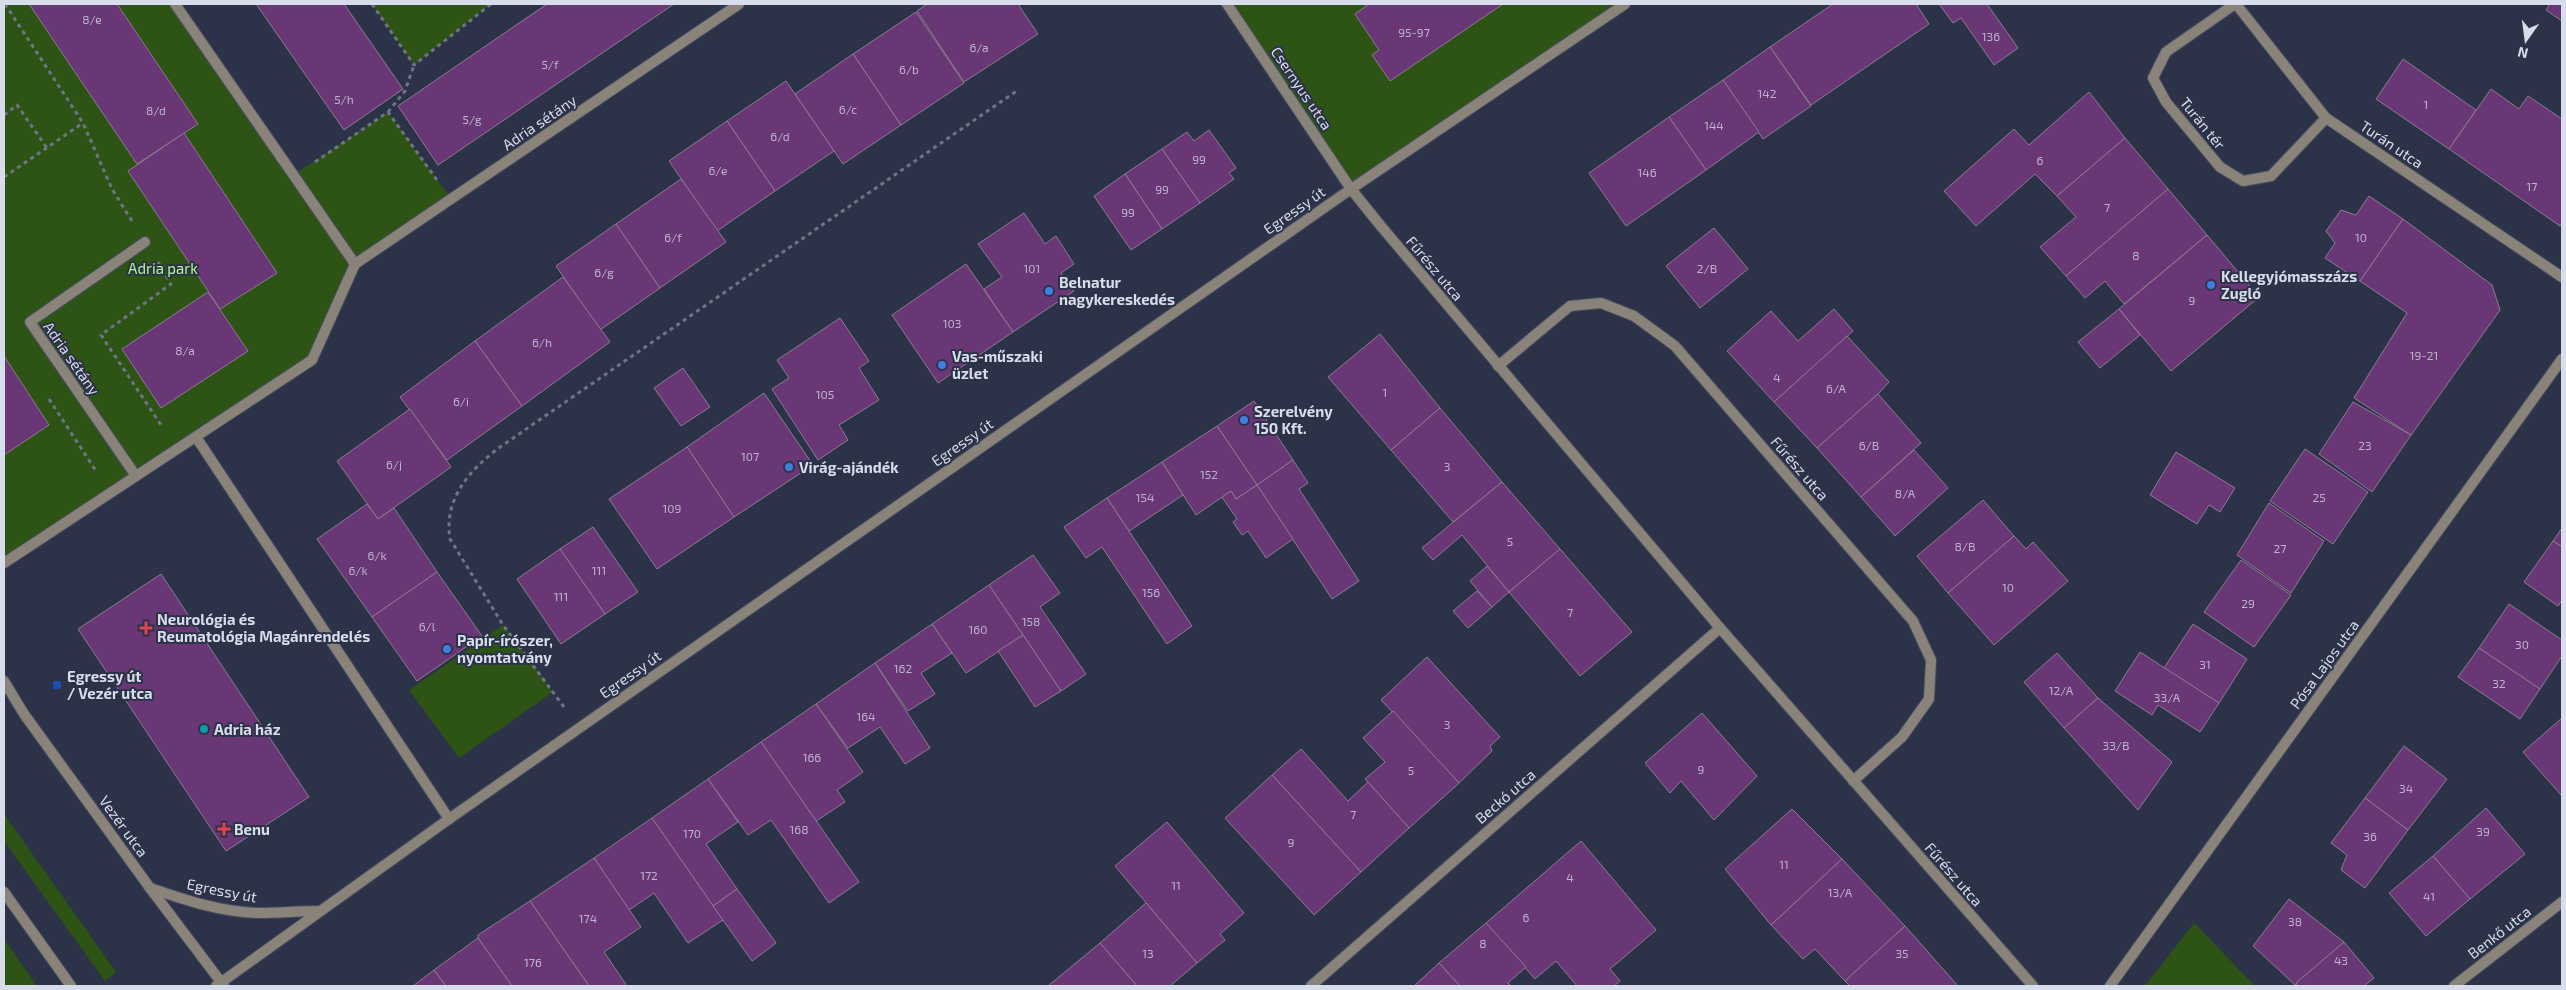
<svg xmlns="http://www.w3.org/2000/svg" width="2566" height="990" viewBox="0 0 2566 990" font-family="'Exo 2',sans-serif">
  <rect width="100%" height="100%" fill="#2c3348"/>
  <!-- green -->
  <g fill="#2d5315">
    <polygon points="4,4 174,4 292,176 388,112 452,200 355,264 312,360 4,563"/>
    <polygon points="372,4 491,4 414,65"/>
    <polygon points="1227,4 1625,4 1351,189"/>
    <polygon points="503,625 553,692 459,758 409,690"/>
    <polygon points="4,814 116,972 105,981 4,841"/>
    <polygon points="2194,923 2255,986 2145,986"/>
    <polygon points="4,939 37,986 4,986"/>
  </g>
  <!-- building -->
  <g fill="#6a3776" stroke="#8d7b91">
    <polygon points="29,4 117,4 198,124 137,164"/>
    <polygon points="256,4 344,4 403,89 344,130"/>
    <polygon points="547,4 674,4 438,165 398,106"/>
    <polygon points="927,4 1018,4 1038,34 964,82 917,11"/>
    <polygon points="1369,4 1503,4 1390,81 1372,55 1379,50 1355,14"/>
    <polygon points="1833,4 1916,4 1929,24 1811,105 1770,47"/>
    <polygon points="1939,4 1987,4 2018,48 1994,65 1961,18 1953,23"/>
    <polygon points="2550,4 2562,4 2562,21 2546,10"/>
    <polygon points="916,12 964,83 901,125 853,54"/>
    <polygon points="1770,47 1811,106 1763,139 1723,80"/>
    <polygon points="853,54 901,125 843,164 795,94"/>
    <polygon points="2403,59 2476,110 2449,149 2376,99"/>
    <polygon points="1723,80 1759,132 1706,170 1669,117"/>
    <polygon points="786,81 834,151 775,191 727,121"/>
    <polygon points="2491,89 2519,109 2528,96 2562,119 2562,223 2560,226 2449,149"/>
    <polygon points="2089,92 2125,138 2057,196 2035,174 1976,226 1944,191 2014,129 2029,145"/>
    <polygon points="1669,117 1706,170 1626,226 1589,173"/>
    <polygon points="727,121 775,191 717,231 669,161"/>
    <polygon points="1209,130 1236,168 1229,173 1234,179 1200,203 1162,149 1187,132 1194,141"/>
    <polygon points="184,133 277,273 220,309 128,171"/>
    <polygon points="2125,138 2168,189 2066,276 2040,247 2076,217 2057,196"/>
    <polygon points="1162,149 1200,203 1162,229 1125,174"/>
    <polygon points="1125,174 1162,229 1131,250 1094,196"/>
    <polygon points="681,179 726,242 660,288 616,224"/>
    <polygon points="2168,189 2207,235 2124,304 2105,281 2085,298 2066,276"/>
    <polygon points="2369,196 2403,219 2360,281 2325,258 2335,243 2326,231 2341,210 2356,215"/>
    <polygon points="1024,213 1045,244 1056,236 1074,264 1061,273 1074,291 1013,332 984,289 1002,277 978,244"/>
    <polygon points="2403,219 2492,285 2500,310 2411,435 2354,398 2407,313 2360,281"/>
    <polygon points="616,224 660,288 600,330 556,266"/>
    <polygon points="1714,228 1748,269 1700,308 1666,266"/>
    <polygon points="2207,235 2259,297 2171,371 2119,309"/>
    <polygon points="966,264 1013,332 938,383 892,315"/>
    <polygon points="563,277 610,342 522,406 475,341"/>
    <polygon points="208,292 248,351 161,408 122,349"/>
    <polygon points="1834,309 1853,331 1774,402 1727,351 1771,311 1798,341"/>
    <polygon points="2119,309 2140,335 2100,368 2078,342"/>
    <polygon points="840,318 869,361 859,368 879,400 839,425 848,440 818,460 772,389 789,378 777,360"/>
    <polygon points="1380,334 1440,408 1391,450 1328,377"/>
    <polygon points="1847,336 1889,382 1878,394 1817,448 1774,402"/>
    <polygon points="475,341 522,406 447,460 400,397"/>
    <polygon points="4,356 49,425 4,455"/>
    <polygon points="683,368 710,407 681,426 654,388"/>
    <polygon points="764,393 813,465 734,517 687,447"/>
    <polygon points="1878,394 1921,443 1861,497 1817,448"/>
    <polygon points="1254,401 1293,460 1257,485 1217,426"/>
    <polygon points="2353,402 2411,435 2372,492 2319,454"/>
    <polygon points="1440,408 1502,482 1453,522 1391,450"/>
    <polygon points="410,409 451,467 378,519 337,461"/>
    <polygon points="1217,426 1257,485 1236,499 1231,491 1196,515 1162,462"/>
    <polygon points="687,447 734,517 657,569 609,499"/>
    <polygon points="2305,449 2368,492 2333,544 2270,501"/>
    <polygon points="1914,450 1948,488 1895,536 1861,497"/>
    <polygon points="2176,452 2235,488 2220,512 2209,505 2197,524 2150,495"/>
    <polygon points="1293,460 1308,483 1299,489 1359,581 1332,599 1257,485"/>
    <polygon points="1162,462 1183,495 1129,531 1107,498"/>
    <polygon points="1502,482 1560,549 1509,592 1462,535 1433,560 1422,548"/>
    <polygon points="1257,485 1293,539 1266,558 1248,531 1242,535 1233,522 1237,519 1222,497 1231,491 1236,499"/>
    <polygon points="1107,498 1192,626 1167,644 1102,547 1086,558 1064,527"/>
    <polygon points="1983,500 2014,536 1948,593 1917,556"/>
    <polygon points="2269,503 2324,541 2291,593 2237,555"/>
    <polygon points="367,504 378,519 394,508 437,572 372,617 317,539"/>
    <polygon points="593,527 638,592 605,614 560,549"/>
    <polygon points="2562,528 2562,547 2553,541"/>
    <polygon points="2014,536 2026,549 2033,542 2068,581 1994,645 1948,593"/>
    <polygon points="2553,541 2562,547 2562,600 2558,606 2524,582"/>
    <polygon points="560,549 605,614 561,644 517,579"/>
    <polygon points="1560,549 1632,632 1580,676 1509,592"/>
    <polygon points="1033,555 1060,593 1040,607 1086,674 1061,691 989,585"/>
    <polygon points="2241,560 2291,595 2254,647 2204,612"/>
    <polygon points="1487,566 1509,592 1492,607 1470,581"/>
    <polygon points="437,572 482,636 417,681 372,617"/>
    <polygon points="161,574 309,797 226,851 78,629"/>
    <polygon points="989,585 1023,635 966,673 932,624"/>
    <polygon points="1477,591 1492,607 1468,628 1453,611"/>
    <polygon points="2509,604 2562,640 2562,656 2540,689 2479,648"/>
    <polygon points="932,624 952,653 921,673 935,694 908,711 875,663"/>
    <polygon points="2193,624 2247,659 2219,703 2164,668"/>
    <polygon points="1023,635 1061,691 1035,707 998,651"/>
    <polygon points="2479,648 2540,689 2520,719 2458,677"/>
    <polygon points="2140,652 2219,703 2200,732 2158,705 2152,715 2115,691"/>
    <polygon points="2057,653 2098,698 2064,728 2024,682"/>
    <polygon points="1427,657 1500,737 1490,746 1492,751 1459,783 1381,700"/>
    <polygon points="875,663 930,748 905,764 880,727 848,748 816,704"/>
    <polygon points="2098,698 2172,762 2138,810 2064,728"/>
    <polygon points="816,704 863,772 837,790 845,802 816,821 761,742"/>
    <polygon points="1393,711 1459,783 1409,828 1365,779 1385,762 1363,738"/>
    <polygon points="1702,713 1757,776 1714,820 1681,781 1670,793 1645,763"/>
    <polygon points="2562,718 2562,796 2523,752"/>
    <polygon points="761,742 859,882 829,903 771,820 748,835 708,779"/>
    <polygon points="2404,746 2447,779 2408,830 2365,798"/>
    <polygon points="1301,749 1348,801 1368,782 1409,828 1361,872 1272,775"/>
    <polygon points="1272,775 1361,872 1314,915 1225,818"/>
    <polygon points="708,779 738,822 706,844 737,889 713,906 652,818"/>
    <polygon points="2365,798 2408,830 2365,888 2341,870 2347,855 2331,843"/>
    <polygon points="2486,808 2525,854 2470,899 2433,856"/>
    <polygon points="1792,809 1842,859 1771,925 1725,869"/>
    <polygon points="652,818 723,920 688,943 654,893 629,910 594,858"/>
    <polygon points="1167,822 1244,913 1220,934 1225,940 1197,963 1115,866"/>
    <polygon points="1581,841 1656,930 1610,969 1620,981 1614,986 1577,986 1556,961 1535,979 1486,923"/>
    <polygon points="2433,856 2470,899 2426,936 2389,893"/>
    <polygon points="594,858 641,927 604,952 627,986 589,986 530,901"/>
    <polygon points="1842,859 1905,926 1845,981 1815,949 1803,959 1771,925"/>
    <polygon points="737,889 776,943 752,961 713,906"/>
    <polygon points="2289,899 2344,942 2295,985 2253,946"/>
    <polygon points="530,901 589,986 512,986 478,938 478,935"/>
    <polygon points="1146,903 1197,963 1170,986 1137,986 1100,943"/>
    <polygon points="1486,923 1526,967 1508,983 1511,986 1460,986 1439,963"/>
    <polygon points="1905,926 1958,986 1850,986 1845,981"/>
    <polygon points="478,938 512,986 446,986 434,970"/>
    <polygon points="2344,942 2374,978 2364,986 2298,986 2296,983"/>
    <polygon points="1100,943 1137,986 1048,986"/>
    <polygon points="1439,963 1460,986 1414,986"/>
    <polygon points="434,970 446,986 413,986"/>
  </g>
  <g fill="none" stroke-linecap="round" stroke-linejoin="round">
    <!-- service casing -->
    <g stroke="#484e62" stroke-width="12">
      <g id="service">
        <polyline points="1498,366 1570,306 1601,303 1634,316 1675,346 1913,621 1931,660 1929,699 1902,737 1853,781"/>
        <polyline points="4,892 71,986"/>
      </g>
    </g>
    <!-- minor casing -->
    <g stroke="#484e62" stroke-width="12">
      <g id="minor">
        <polyline points="175,4 355,264"/>
        <polyline points="1227,4 1351,189 1380,225 1720,628 2033,986"/>
        <polyline points="2235,4 2166,52 2153,78 2166,102 2220,167 2243,181 2271,176 2326,118"/>
        <polyline points="2236,4 2326,118 2562,277"/>
        <polyline points="196,437 449,819"/>
        <polyline points="136,476 30,322 145,242"/>
        <polyline points="4,563 312,360 355,264 739,4"/>
        <path d="M150 888C185 900 221 912 258 913 279 913 299 911 320 911"/>
        <polyline points="1311,986 1720,628"/>
        <polyline points="2110,986 2562,359"/>
        <polyline points="2454,986 2562,902"/>
      </g>
    </g>
    <!-- tertiary casing -->
    <g stroke="#484e62" stroke-width="12">
      <g id="tertiary">
        <polyline points="4,681 24,714 150,888 224,986"/>
        <polyline points="216,986 449,819 1351,189 1625,4"/>
      </g>
    </g>
    <!-- path -->
    <g stroke="#6f7587" stroke-width="3" stroke-dasharray="4 4" stroke-linecap="butt">
      <polyline points="5,4 83,123 112,189 132,221"/>
      <polyline points="372,4 414,65 491,4"/>
      <polyline points="388,112 405,91 414,65"/>
      <polyline points="4,115 17,105 47,148"/>
      <polyline points="315,162 388,112 437,180"/>
      <polyline points="4,177 83,123"/>
      <polyline points="158,262 171,284 101,335 163,428"/>
      <polyline points="49,399 96,471"/>
      <path d="M564 707 503 625 450 539C443 498 472 467 503 445L1018 90"/>
    </g>
    <!-- service -->
    <use href="#service" stroke="#8a8379" stroke-width="10"/>
    <!-- minor -->
    <use href="#minor" stroke="#8a8379" stroke-width="10"/>
    <!-- tertiary -->
    <use href="#tertiary" stroke="#8a8379" stroke-width="10"/>
  </g>
  <!-- markers -->
  <g fill="#3f7fe0" stroke="#2c3348" stroke-width="2">
    <circle cx="2211" cy="285" r="5"/>
    <circle cx="1049" cy="291" r="5"/>
    <circle cx="942" cy="365" r="5"/>
    <circle cx="1244" cy="420" r="5"/>
    <circle cx="789" cy="467" r="5"/>
    <circle cx="447" cy="649" r="5"/>
  </g>
  <g fill="#e0444e" stroke="#2c3348" stroke-width="2">
    <path d="M143.5 620.5h5v5h5v5h-5v5h-5v-5h-5v-5h5z"/>
    <path d="M221.5 821.5h5v5h5v5h-5v5h-5v-5h-5v-5h5z"/>
  </g>
  <rect fill="#1a4fb4" stroke="#2c3348" stroke-width="2" x="52" y="680" width="10" height="10" rx="2.5"/>
  <circle fill="#0f9aa8" stroke="#2c3348" stroke-width="2" cx="204" cy="729" r="5"/>
  <g text-anchor="middle" dominant-baseline="central" stroke-width="4" stroke-linejoin="round" paint-order="stroke">
    <!-- number labels -->
    <g font-size="12" fill="#bcb4ce">
      <text x="92" y="19">8/e</text>
      <text x="1414" y="32">95-97</text>
      <text x="1991" y="36">136</text>
      <text x="979" y="47">6/a</text>
      <text x="550" y="64">5/f</text>
      <text x="909" y="69">6/b</text>
      <text x="1767" y="93">142</text>
      <text x="344" y="99">5/h</text>
      <text x="2426" y="104">1</text>
      <text x="848" y="109">6/c</text>
      <text x="156" y="110">8/d</text>
      <text x="472" y="119">5/g</text>
      <text x="1714" y="125">144</text>
      <text x="780" y="136">6/d</text>
      <text x="1199" y="159">99</text>
      <text x="2040" y="160">6</text>
      <text x="718" y="170">6/e</text>
      <text x="1647" y="172">146</text>
      <text x="2532" y="186">17</text>
      <text x="1162" y="189">99</text>
      <text x="2107" y="207">7</text>
      <text x="1128" y="212">99</text>
      <text x="673" y="237">6/f</text>
      <text x="2361" y="237">10</text>
      <text x="2136" y="255">8</text>
      <text x="1032" y="268">101</text>
      <text x="1707" y="268">2/B</text>
      <text x="604" y="272">6/g</text>
      <text x="2192" y="300">9</text>
      <text x="952" y="323">103</text>
      <text x="542" y="342">6/h</text>
      <text x="185" y="350">8/a</text>
      <text x="2424" y="355">19-21</text>
      <text x="1777" y="377">4</text>
      <text x="1836" y="388">6/A</text>
      <text x="1385" y="392">1</text>
      <text x="825" y="394">105</text>
      <text x="461" y="401">6/i</text>
      <text x="1869" y="445">6/B</text>
      <text x="2365" y="445">23</text>
      <text x="750" y="456">107</text>
      <text x="394" y="464">6/j</text>
      <text x="1447" y="466">3</text>
      <text x="1209" y="474">152</text>
      <text x="1905" y="493">8/A</text>
      <text x="1145" y="497">154</text>
      <text x="2319" y="497">25</text>
      <text x="672" y="508">109</text>
      <text x="1510" y="541">5</text>
      <text x="1965" y="546">8/B</text>
      <text x="2280" y="548">27</text>
      <text x="377" y="555">6/k</text>
      <text x="358" y="570">6/k</text>
      <text x="599" y="570">111</text>
      <text x="2008" y="587">10</text>
      <text x="1151" y="592">156</text>
      <text x="561" y="596">111</text>
      <text x="2248" y="603">29</text>
      <text x="1570" y="612">7</text>
      <text x="1031" y="621">158</text>
      <text x="427" y="626">6/l</text>
      <text x="978" y="629">160</text>
      <text x="2522" y="644">30</text>
      <text x="2205" y="664">31</text>
      <text x="903" y="668">162</text>
      <text x="2499" y="683">32</text>
      <text x="2061" y="690">12/A</text>
      <text x="2167" y="697">33/A</text>
      <text x="866" y="716">164</text>
      <text x="1447" y="724">3</text>
      <text x="2116" y="745">33/B</text>
      <text x="812" y="757">166</text>
      <text x="1701" y="769">9</text>
      <text x="1411" y="770">5</text>
      <text x="2406" y="788">34</text>
      <text x="1353" y="814">7</text>
      <text x="799" y="829">168</text>
      <text x="2483" y="831">39</text>
      <text x="692" y="833">170</text>
      <text x="2370" y="836">36</text>
      <text x="1291" y="842">9</text>
      <text x="1784" y="864">11</text>
      <text x="649" y="875">172</text>
      <text x="1570" y="877">4</text>
      <text x="1176" y="885">11</text>
      <text x="1840" y="892">13/A</text>
      <text x="2429" y="896">41</text>
      <text x="1526" y="917">6</text>
      <text x="588" y="918">174</text>
      <text x="2295" y="921">38</text>
      <text x="1483" y="943">8</text>
      <text x="1148" y="953">13</text>
      <text x="1902" y="953">35</text>
      <text x="2341" y="960">43</text>
      <text x="533" y="962">176</text>
    </g>
    <!-- street labels -->
    <g font-size="15" fill="#d8ddeb" stroke="#2c3348">
      <text transform="translate(1302 88) rotate(56)">Csernyus utca</text>
      <text transform="translate(539 122) rotate(-34)">Adria sétány</text>
      <text transform="translate(2203 123) rotate(51)">Turán tér</text>
      <text transform="translate(2392 144) rotate(34)">Turán utca</text>
      <text transform="translate(1294 210) rotate(-35)">Egressy út</text>
      <text transform="translate(1435 268) rotate(50)">Fűrész utca</text>
      <text transform="translate(72 358) rotate(55)">Adria sétány</text>
      <text transform="translate(962 442) rotate(-35)">Egressy út</text>
      <text transform="translate(1800 468) rotate(49)">Fűrész utca</text>
      <text transform="translate(2324 664) rotate(-54)">Pósa Lajos utca</text>
      <text transform="translate(630 674) rotate(-35)">Egressy út</text>
      <text transform="translate(1505 796) rotate(-41)">Beckó utca</text>
      <text transform="translate(124 826) rotate(54)">Vezér utca</text>
      <text transform="translate(1954 874) rotate(49)">Fűrész utca</text>
      <text transform="translate(222 890) rotate(11)">Egressy út</text>
      <text transform="translate(2499 932) rotate(-38)">Benkő utca</text>
    </g>
    <!-- park labels -->
    <g font-size="15" fill="#b4f692" stroke="#2c3348">
      <text x="163" y="268">Adria park</text>
    </g>
    <!-- poi labels -->
    <g font-size="15" font-weight="bold" fill="#d8ddeb" stroke="#2c3348" text-anchor="start">
      <text x="2221" y="276">Kellegyjómasszázs<tspan x="2221" dy="17">Zugló</tspan></text>
      <text x="1059" y="282">Belnatur<tspan x="1059" dy="17">nagykereskedés</tspan></text>
      <text x="952" y="356">Vas-műszaki<tspan x="952" dy="17">üzlet</tspan></text>
      <text x="1254" y="411">Szerelvény<tspan x="1254" dy="17">150 Kft.</tspan></text>
      <text x="799" y="467">Virág-ajándék</text>
      <text x="157" y="619">Neurológia és<tspan x="157" dy="17">Reumatológia Magánrendelés</tspan></text>
      <text x="457" y="640">Papír-írószer,<tspan x="457" dy="17">nyomtatvány</tspan></text>
      <text x="67" y="676">Egressy út<tspan x="67" dy="17">/ Vezér utca</tspan></text>
      <text x="214" y="729">Adria ház</text>
      <text x="234" y="829">Benu</text>
    </g>
  </g>
  <!-- border -->
  <rect width="2566" height="990" fill="none" stroke="#d8ddeb" stroke-width="10"/>
  <!-- north arrow -->
  <g transform="translate(2526 40) rotate(194)" stroke="#2c3348" stroke-width="4" paint-order="stroke">
  <path d="M0-4L9 19L0 12L-9 19Z" fill="#d8ddeb"/>
  <text y="-8" font-size="14" font-weight="bold" text-anchor="middle" fill="#d8ddeb">N</text>
  </g>
</svg>
